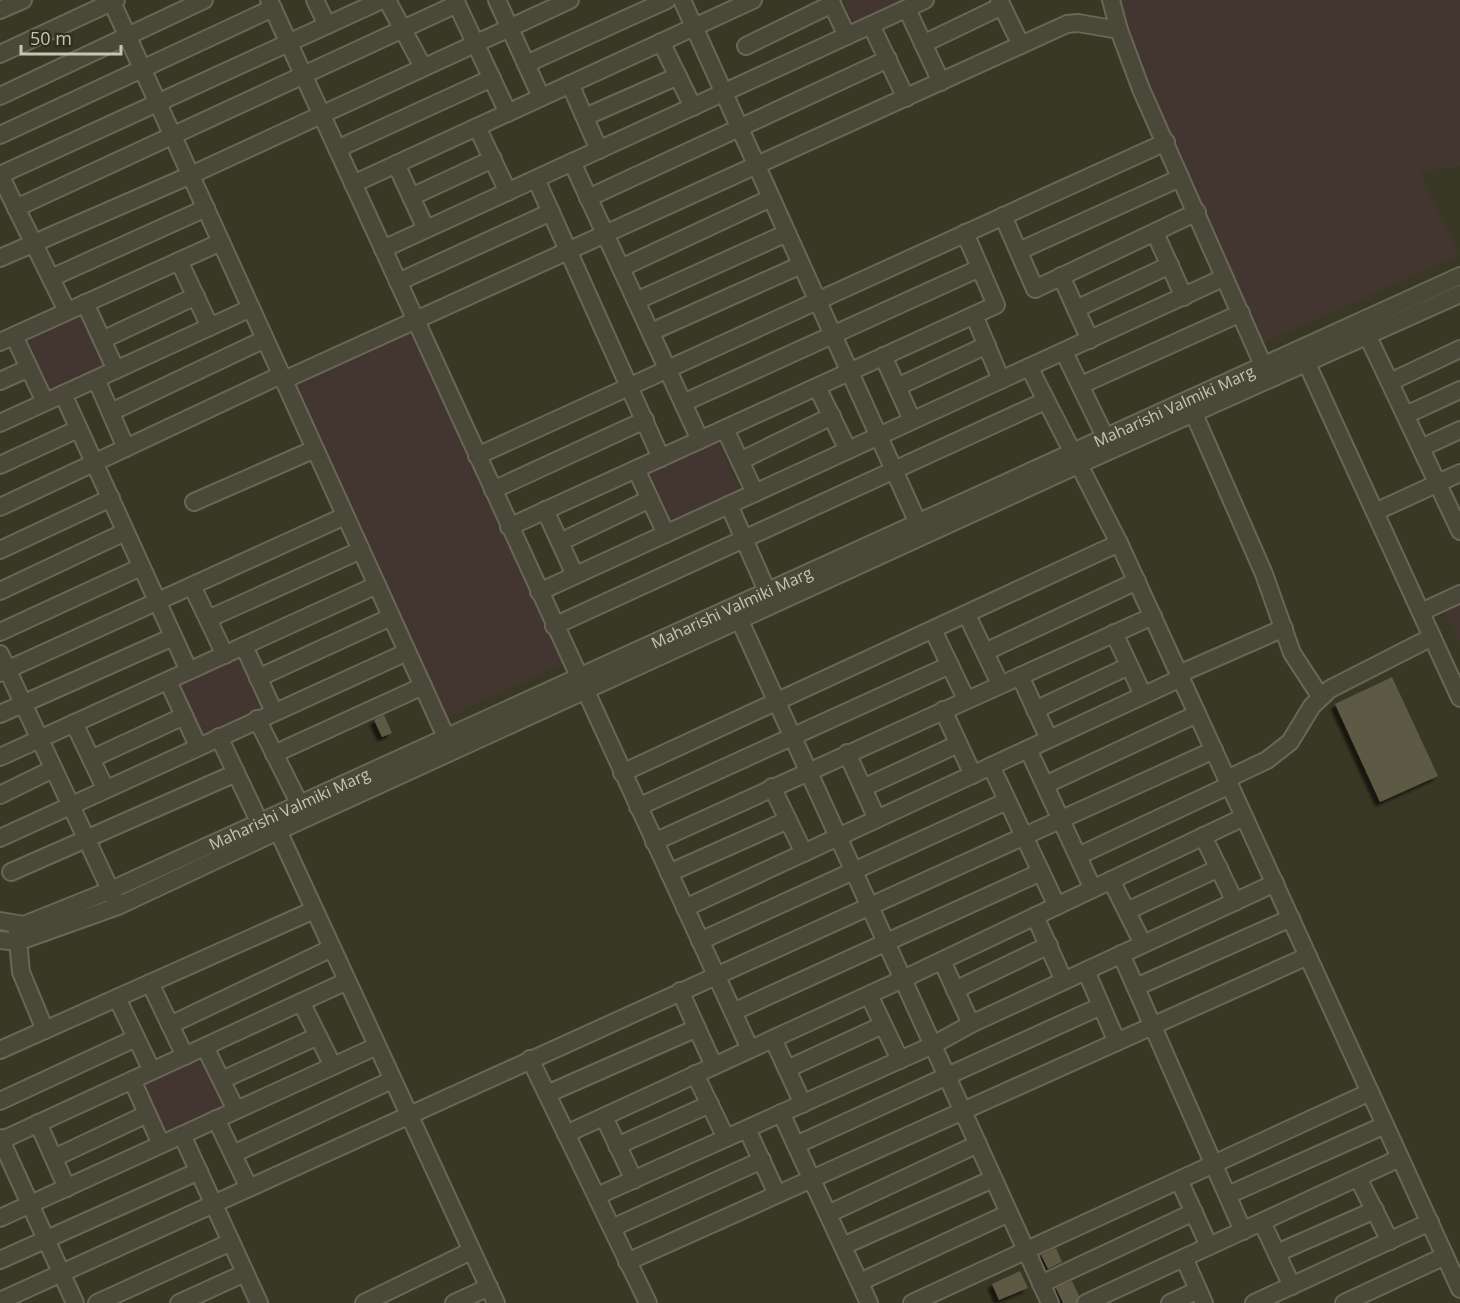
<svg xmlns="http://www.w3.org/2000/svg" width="1460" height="1303" viewBox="0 0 1460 1303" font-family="'Open Sans',sans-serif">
  <defs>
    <filter id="shadow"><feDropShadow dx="-4.5" dy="4.5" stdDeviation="1.5" flood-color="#0009"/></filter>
  </defs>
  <rect width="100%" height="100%" fill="#393825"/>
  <!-- green -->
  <g fill="#433630">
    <polygon points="844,0 922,0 857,30"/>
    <polygon points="1117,0 1460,0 1460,166 1419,171 1459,255 1264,343 1126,43"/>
    <polygon points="86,307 112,363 43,395 18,339"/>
    <polygon points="411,329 563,664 445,718 292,383"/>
    <polygon points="716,438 742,494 673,525 648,469"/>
    <polygon points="1460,603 1460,643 1444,611"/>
    <polygon points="243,653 269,709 200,740 175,684"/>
    <polygon points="206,1052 231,1108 163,1140 137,1084"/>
  </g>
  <!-- building -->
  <g fill="#5c5a44" filter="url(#shadow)">
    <polygon points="1392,677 1438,776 1380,802 1335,704"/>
    <polygon points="384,715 392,733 382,737 374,720"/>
    <polygon points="1056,1248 1062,1262 1048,1269 1041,1255"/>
    <polygon points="1020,1271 1028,1288 999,1300 992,1284"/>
    <polygon points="1072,1281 1079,1296 1076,1303 1063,1303 1056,1288"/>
  </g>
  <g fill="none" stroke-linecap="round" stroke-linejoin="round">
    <!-- minor casing -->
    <g stroke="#686757" stroke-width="20">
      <g id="minor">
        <polyline points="111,0 451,748"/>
        <polyline points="269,0 750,1049"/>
        <polyline points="315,0 327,25"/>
        <polyline points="387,0 423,67"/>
        <polyline points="455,0 508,113"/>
        <polyline points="497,0 541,97"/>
        <polyline points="682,0 921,530"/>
        <polyline points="830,0 847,36"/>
        <polyline points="999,0 1021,45"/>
        <polyline points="1111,0 1119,30 1141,89 1267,374"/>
        <polyline points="907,9 941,82"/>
        <polyline points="0,10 23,0"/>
        <polyline points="871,25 906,98"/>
        <polyline points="661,42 693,107"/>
        <polyline points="923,44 1002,6"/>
        <polyline points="746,46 832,4"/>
        <polyline points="0,54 116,0"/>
        <polyline points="526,64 667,0"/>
        <polyline points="570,84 599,150"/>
        <polyline points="0,96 204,0"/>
        <polyline points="585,117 678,76"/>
        <polyline points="477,127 508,192"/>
        <polyline points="0,135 273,8"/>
        <polyline points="337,149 492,78"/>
        <polyline points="572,162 700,440"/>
        <polyline points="396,164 426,229"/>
        <polyline points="0,175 382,0"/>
        <polyline points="0,175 67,311"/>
        <polyline points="536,179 661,458"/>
        <polyline points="353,184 753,0"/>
        <polyline points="411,197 493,159"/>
        <polyline points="588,198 888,59"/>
        <polyline points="16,208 457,4"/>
        <polyline points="1003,216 1035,289 1197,212"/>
        <polyline points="1155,233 1184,297"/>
        <polyline points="383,249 925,0"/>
        <polyline points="1019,251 1180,178"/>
        <polyline points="0,258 191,175 570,0"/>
        <polyline points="179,261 210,327"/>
        <polyline points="621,268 771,198"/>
        <polyline points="1061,276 1090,340"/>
        <polyline points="51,278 206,208"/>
        <polyline points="398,282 551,212"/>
        <polyline points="636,301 787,233"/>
        <polyline points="85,303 116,370"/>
        <polyline points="1076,309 1170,265"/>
        <polyline points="974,315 1001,380"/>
        <polyline points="1363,326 1460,531"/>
        <polyline points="651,332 801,265"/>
        <polyline points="14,336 45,402"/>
        <polyline points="102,340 196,296"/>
        <polyline points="0,342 221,242"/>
        <polyline points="1064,352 1109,445"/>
        <polyline points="1303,355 1460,698"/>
        <polyline points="883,356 912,420"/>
        <polyline points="1029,367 1119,543 1460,1289"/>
        <polyline points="96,379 126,448"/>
        <polyline points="284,380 1067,24 1078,23 1119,30"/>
        <polyline points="0,381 29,368"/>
        <polyline points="1390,382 1460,349"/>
        <polyline points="1081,385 1241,313"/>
        <polyline points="817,387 848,450"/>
        <polyline points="897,387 987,345"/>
        <polyline points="63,394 189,671"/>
        <polyline points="683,403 980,268"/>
        <polyline points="111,412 265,339"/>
        <polyline points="1194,414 1264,574 1292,653 1320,696"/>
        <polyline points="1406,415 1460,390"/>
        <polyline points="0,423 251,308"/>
        <polyline points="725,429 755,493"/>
        <polyline points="1421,448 1460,430"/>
        <polyline points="477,456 1166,142"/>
        <polyline points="740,461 832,416"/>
        <polyline points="0,465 78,429"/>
        <polyline points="636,469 666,534"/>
        <polyline points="493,490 645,420"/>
        <polyline points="194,502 315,449"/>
        <polyline points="729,505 767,591"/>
        <polyline points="0,507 281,375"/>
        <polyline points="545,510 575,575"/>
        <polyline points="1375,512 1460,473"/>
        <polyline points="509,527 996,305 965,233"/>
        <polyline points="560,542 650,499"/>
        <polyline points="0,550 111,498"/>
        <polyline points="192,586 225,655"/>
        <polyline points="0,591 125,532"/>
        <polyline points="539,592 1223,278"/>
        <polyline points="735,610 1050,1303"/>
        <polyline points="1421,612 1460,594"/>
        <polyline points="967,615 1000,684"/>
        <polyline points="208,619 361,550"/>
        <polyline points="554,626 1045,401"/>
        <polyline points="933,630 966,699"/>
        <polyline points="0,632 141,567"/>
        <polyline points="1114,633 1143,695"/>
        <polyline points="244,646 274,712"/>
        <polyline points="985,652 1137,581"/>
        <polyline points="0,654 115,900"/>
        <polyline points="0,673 345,516"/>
        <polyline points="1179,674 1284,628"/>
        <polyline points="1020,676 1049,739"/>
        <polyline points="258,678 391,617"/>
        <polyline points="168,681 198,746"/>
        <polyline points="943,710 973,775"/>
        <polyline points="1035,710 1129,666"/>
        <polyline points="0,714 173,637"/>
        <polyline points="257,719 300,805"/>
        <polyline points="74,723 105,788"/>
        <polyline points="219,737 265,834"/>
        <polyline points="1028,749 1093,889"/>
        <polyline points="847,753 877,819"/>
        <polyline points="274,754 423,686"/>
        <polyline points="0,757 377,585"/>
        <polyline points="91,759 184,716"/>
        <polyline points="991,766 1057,906"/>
        <polyline points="622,773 1119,543"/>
        <polyline points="1227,779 1267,760 1290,742 1312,706 1330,689 1432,637"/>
        <polyline points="1045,785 1197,714"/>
        <polyline points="772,787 804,853"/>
        <polyline points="863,788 958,744"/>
        <polyline points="0,795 53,769"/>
        <polyline points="638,807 950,665"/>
        <polyline points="274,822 496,1303"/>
        <polyline points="1203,836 1235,902"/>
        <polyline points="0,838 407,652"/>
        <polyline points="654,842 1153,616"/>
        <polyline points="1078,856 1230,785"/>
        <polyline points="11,872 236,773"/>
        <polyline points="669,873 788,820"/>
        <polyline points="1111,880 1143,944"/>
        <polyline points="685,908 1181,678"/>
        <polyline points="1127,911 1219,868"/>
        <polyline points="1035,916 1064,981"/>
        <path id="s1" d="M0 921 24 925 111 890 1460 276"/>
        <polyline points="17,931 21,972 45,1030"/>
        <polyline points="0,940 17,942 118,906 278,831 1080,464 1460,294"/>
        <polyline points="700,941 1007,801"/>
        <polyline points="1121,954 1243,1231"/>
        <polyline points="942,961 971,1024"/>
        <polyline points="1086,971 1117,1042"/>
        <polyline points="150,983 185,1056"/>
        <polyline points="1136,987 1291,918"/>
        <polyline points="955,990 1049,945"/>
        <polyline points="680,991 714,1066"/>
        <polyline points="869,995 900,1060"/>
        <polyline points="117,998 152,1071"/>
        <polyline points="301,1002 333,1066"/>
        <polyline points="733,1012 1041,872"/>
        <polyline points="170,1025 332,948"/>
        <polyline points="773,1039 803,1104"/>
        <polyline points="205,1047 236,1110"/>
        <polyline points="0,1050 314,910"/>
        <polyline points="530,1059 648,1303"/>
        <polyline points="787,1069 883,1025"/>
        <polyline points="695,1074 726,1138"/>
        <polyline points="132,1080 161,1144"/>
        <polyline points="222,1080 318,1036"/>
        <polyline points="547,1094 697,1028"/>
        <polyline points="0,1101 136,1038"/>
        <polyline points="781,1113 869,1303"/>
        <polyline points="604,1117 634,1180"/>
        <polyline points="216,1119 249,1188"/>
        <polyline points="38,1123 67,1188"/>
        <polyline points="747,1129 777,1194"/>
        <polyline points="566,1134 903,979 1244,817"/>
        <polyline points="182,1135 259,1303"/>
        <polyline points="0,1138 75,1303"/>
        <polyline points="0,1141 347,981"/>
        <polyline points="796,1145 1101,1006"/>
        <polyline points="617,1146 710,1104"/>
        <polyline points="233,1154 392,1080"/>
        <polyline points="54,1158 147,1114"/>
        <polyline points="1358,1178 1390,1241"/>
        <polyline points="1179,1180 1209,1246"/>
        <polyline points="1228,1195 1385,1125"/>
        <polyline points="597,1196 933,1045 971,1024 1275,883"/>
        <polyline points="828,1214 978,1144"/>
        <polyline points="0,1218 377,1046"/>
        <polyline points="1262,1222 1292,1286"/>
        <polyline points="612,1228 762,1160"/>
        <polyline points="843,1246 993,1179"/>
        <polyline points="1277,1253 1375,1210"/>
        <polyline points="1184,1258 1204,1303"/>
        <polyline points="0,1260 199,1171"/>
        <polyline points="627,1262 1308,956"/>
        <polyline points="860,1282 1009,1213"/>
        <polyline points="1041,1284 1194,1212"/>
        <polyline points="0,1301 1214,750"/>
        <polyline points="97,1303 231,1242"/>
        <polyline points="179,1303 245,1273"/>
        <polyline points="364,1303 471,1251"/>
        <polyline points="454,1303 489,1287"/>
        <polyline points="912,1303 1370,1092"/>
        <polyline points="1086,1303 1400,1158"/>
        <polyline points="1170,1303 1198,1290"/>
        <polyline points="1254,1303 1430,1222"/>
        <polyline points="1344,1303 1445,1256"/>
      </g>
    </g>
    <!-- minor -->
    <use href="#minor" stroke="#4a4939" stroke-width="16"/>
  </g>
  <g text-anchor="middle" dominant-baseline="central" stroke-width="4.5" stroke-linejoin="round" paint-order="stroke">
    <!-- street labels -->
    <g font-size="16" fill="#c5c5b4" stroke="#2f2e1e">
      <text stroke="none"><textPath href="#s1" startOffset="1286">Maharishi Valmiki Marg</textPath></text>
      <text stroke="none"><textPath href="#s1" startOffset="800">Maharishi Valmiki Marg</textPath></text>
      <text stroke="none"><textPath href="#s1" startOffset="314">Maharishi Valmiki Marg</textPath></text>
    </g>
  </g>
  <!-- scale -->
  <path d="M21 45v9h100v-9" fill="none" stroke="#c5c5b4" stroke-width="3"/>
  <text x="30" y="45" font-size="18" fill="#c5c5b4" stroke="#2f2e1e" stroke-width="4.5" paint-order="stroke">50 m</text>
</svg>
